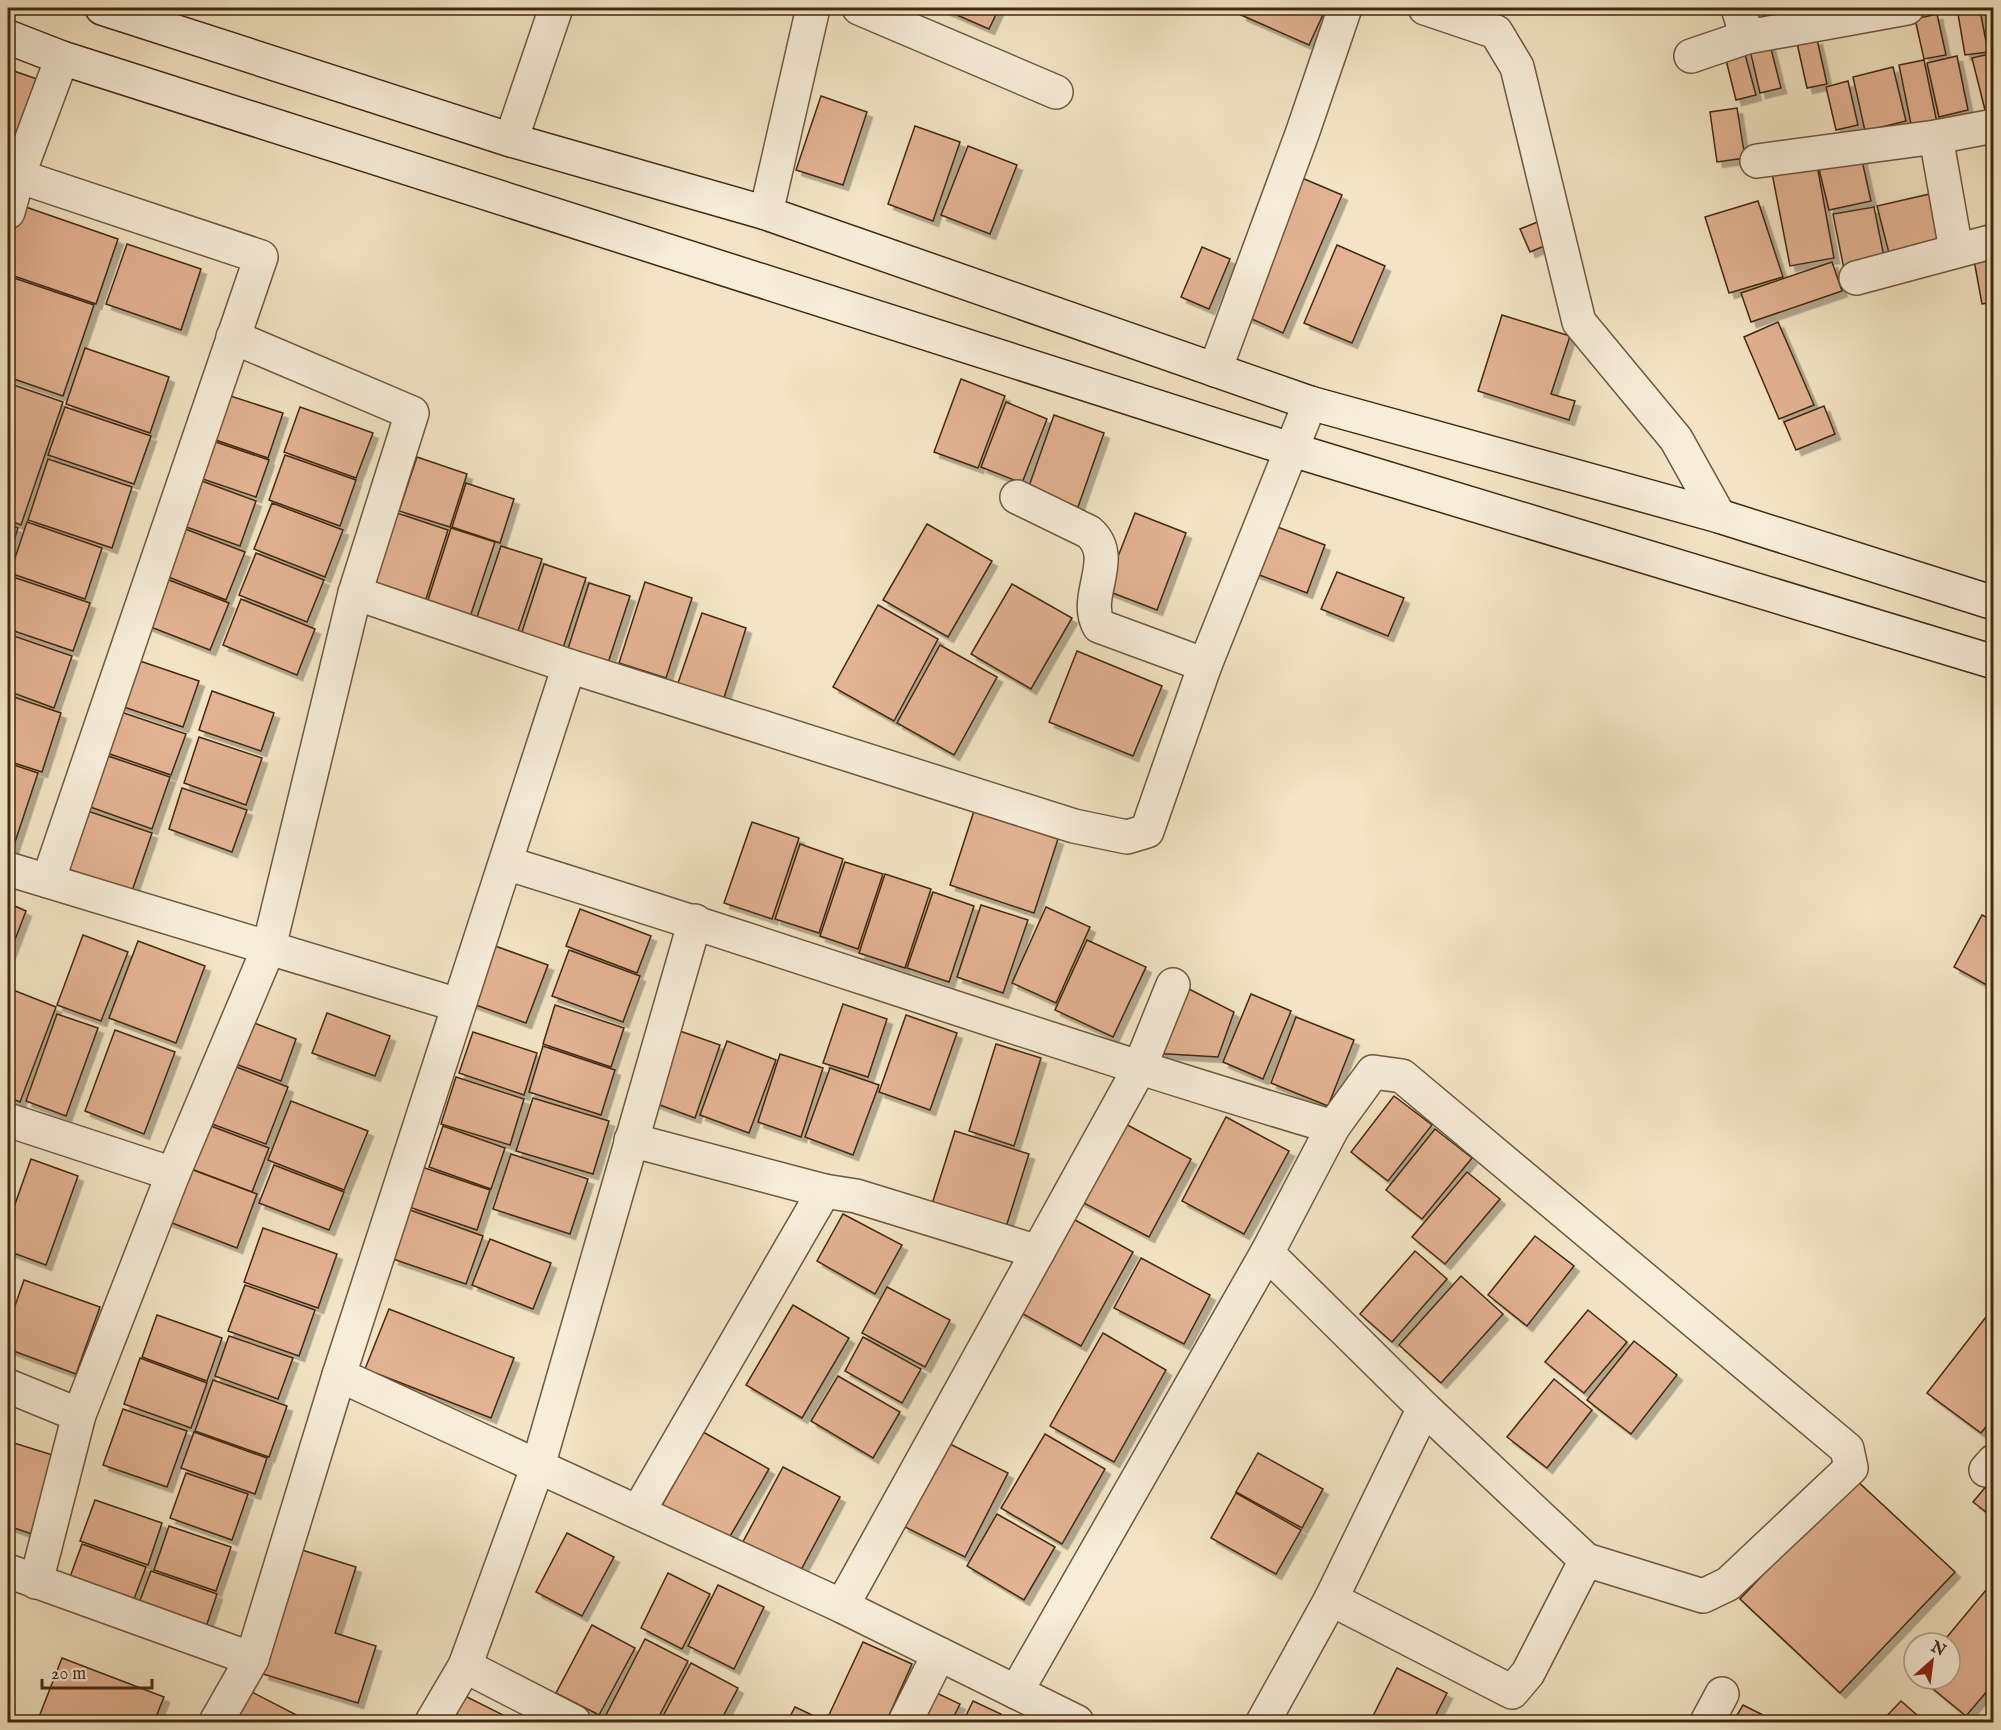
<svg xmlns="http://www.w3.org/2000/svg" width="2001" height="1730" viewBox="0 0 2001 1730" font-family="'IM FELL English',serif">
  <defs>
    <filter id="shadow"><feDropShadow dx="5.5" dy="5.5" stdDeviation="0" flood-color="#0004"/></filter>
  </defs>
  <rect width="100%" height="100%" fill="#f2e4c4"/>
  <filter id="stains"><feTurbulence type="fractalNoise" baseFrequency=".00333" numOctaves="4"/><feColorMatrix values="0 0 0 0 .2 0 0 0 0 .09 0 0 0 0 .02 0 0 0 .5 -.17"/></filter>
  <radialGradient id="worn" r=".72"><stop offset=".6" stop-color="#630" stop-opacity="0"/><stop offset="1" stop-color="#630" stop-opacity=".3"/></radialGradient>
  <!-- building -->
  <g fill="#e3b292" stroke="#432912" stroke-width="1.5" filter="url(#shadow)">
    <polygon points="941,8 999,8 989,29"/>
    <polygon points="1244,8 1326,8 1309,45 1241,15"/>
    <polygon points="1762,8 1792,8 1793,11 1764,17"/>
    <polygon points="1980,10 1988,52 1965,55 1958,14"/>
    <polygon points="1937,14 1946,55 1924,59 1915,19"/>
    <polygon points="1817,39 1827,84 1807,88 1797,43"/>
    <polygon points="1769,41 1781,88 1760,93 1749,46"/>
    <polygon points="1743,47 1756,95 1736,100 1724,52"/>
    <polygon points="1994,53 1994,108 1985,110 1972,58"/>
    <polygon points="1957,56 1968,110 1939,117 1927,63"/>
    <polygon points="1924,60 1937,123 1912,129 1899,65"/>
    <polygon points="1893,67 1906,121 1865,131 1853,77"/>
    <polygon points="8,69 40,80 8,174"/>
    <polygon points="1848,81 1858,125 1836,130 1826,87"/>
    <polygon points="821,96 867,112 843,185 796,170"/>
    <polygon points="1737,108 1745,158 1717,162 1710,112"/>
    <polygon points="915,126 960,142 933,221 888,204"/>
    <polygon points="968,146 1017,165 990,234 941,215"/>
    <polygon points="1861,156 1871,201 1829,210 1818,165"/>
    <polygon points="1817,165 1834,258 1790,266 1772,173"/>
    <polygon points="1302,178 1342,195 1283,333 1243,315"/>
    <polygon points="1934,193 1946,243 1890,257 1877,206"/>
    <polygon points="1758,201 1783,277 1729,293 1705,217"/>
    <polygon points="20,205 118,239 96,304 8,274 8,242"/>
    <polygon points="1874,207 1885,262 1844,269 1833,214"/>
    <polygon points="1540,221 1549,244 1530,252 1520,229"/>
    <polygon points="127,244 201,269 181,330 106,304"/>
    <polygon points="1337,245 1385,266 1352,343 1304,323"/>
    <polygon points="1994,245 1994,302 1982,304 1972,249"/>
    <polygon points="1202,247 1230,259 1209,309 1181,297"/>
    <polygon points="1832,262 1842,291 1751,322 1741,293"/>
    <polygon points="8,276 94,305 63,396 8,377"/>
    <polygon points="1502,315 1570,336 1551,394 1575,401 1569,420 1478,391"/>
    <polygon points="1778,322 1814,405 1779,419 1744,337"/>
    <polygon points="85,348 169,377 150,433 66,404"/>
    <polygon points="961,379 1005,396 978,468 934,452"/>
    <polygon points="8,383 63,402 21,525 8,520"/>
    <polygon points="218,392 283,413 268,458 204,436"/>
    <polygon points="1006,402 1047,419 1022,483 981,467"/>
    <polygon points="1824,406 1835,434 1796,450 1784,422"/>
    <polygon points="65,407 151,436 134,484 48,455"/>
    <polygon points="300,407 373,433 356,478 284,452"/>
    <polygon points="1054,415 1104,433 1078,507 1028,489"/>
    <polygon points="204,438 269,460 256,497 191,475"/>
    <polygon points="285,455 356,480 340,526 269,500"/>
    <polygon points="417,457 467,474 450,527 399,511"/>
    <polygon points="48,459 132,487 112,548 28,520"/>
    <polygon points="191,477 256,501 240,546 175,523"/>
    <polygon points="466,483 514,499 500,543 452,527"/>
    <polygon points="272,503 343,530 325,577 254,549"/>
    <polygon points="394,512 448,530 425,602 371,584"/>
    <polygon points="1135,513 1186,533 1157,610 1105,590"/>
    <polygon points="27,522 102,548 85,599 10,573"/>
    <polygon points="1267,523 1325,545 1307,593 1249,571"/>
    <polygon points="8,524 18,528 8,559"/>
    <polygon points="927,524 992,561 948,637 883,600"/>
    <polygon points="180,527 245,552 226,600 161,574"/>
    <polygon points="451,528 495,542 470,617 427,603"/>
    <polygon points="501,546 542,559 516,637 475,623"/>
    <polygon points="256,553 324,580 307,622 239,595"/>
    <polygon points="544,564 586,578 561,654 519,641"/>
    <polygon points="1337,572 1404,598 1388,636 1321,609"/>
    <polygon points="10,576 90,603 73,651 8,629"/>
    <polygon points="161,577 229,603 210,650 143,624"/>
    <polygon points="645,582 692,598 666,678 619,663"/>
    <polygon points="589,583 630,596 605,672 565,658"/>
    <polygon points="1012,584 1072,618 1031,689 971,654"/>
    <polygon points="241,599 315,629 297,675 223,645"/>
    <polygon points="878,605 938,639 894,721 833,687"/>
    <polygon points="702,613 746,628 723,701 677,686"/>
    <polygon points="8,634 72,656 54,708 8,691"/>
    <polygon points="940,645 997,677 954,755 897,723"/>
    <polygon points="1077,651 1162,686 1133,756 1049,722"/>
    <polygon points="128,657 199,681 183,727 112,703"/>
    <polygon points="212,691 274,713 261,751 199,730"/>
    <polygon points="8,695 61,713 42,772 8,761"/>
    <polygon points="115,710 186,734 171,775 101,751"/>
    <polygon points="199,737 262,758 246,805 184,783"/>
    <polygon points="1994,746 1994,759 1988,756"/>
    <polygon points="99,753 170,777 152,829 82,804"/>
    <polygon points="8,763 38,773 12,851 8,850"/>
    <polygon points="182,788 247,810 232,852 169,829"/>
    <polygon points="82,809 152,833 132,891 62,867"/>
    <polygon points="974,811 1058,839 1034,913 950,885"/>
    <polygon points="752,822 799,838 772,919 724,903"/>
    <polygon points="800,844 843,859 819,933 775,919"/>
    <polygon points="845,862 883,874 858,949 820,936"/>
    <polygon points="885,874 931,889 905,968 859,953"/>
    <polygon points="933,892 974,906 949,982 907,968"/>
    <polygon points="8,903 26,911 8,958"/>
    <polygon points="981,905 1028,920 1003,993 957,977"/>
    <polygon points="1046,907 1090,927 1056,1003 1012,983"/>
    <polygon points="580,909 651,936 637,973 566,946"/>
    <polygon points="1982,915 1994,921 1994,989 1954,967"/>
    <polygon points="83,935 128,952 101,1021 57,1005"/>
    <polygon points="1087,940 1146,967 1113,1037 1055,1010"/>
    <polygon points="138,941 205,966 176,1043 109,1018"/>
    <polygon points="484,942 548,965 526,1023 462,1000"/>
    <polygon points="569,950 640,976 623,1022 552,996"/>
    <polygon points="8,988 56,1007 20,1102 8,1097"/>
    <polygon points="1187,988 1234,1012 1218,1057 1152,1053"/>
    <polygon points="1251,994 1291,1011 1263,1079 1223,1062"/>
    <polygon points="843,1004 887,1019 868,1077 823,1063"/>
    <polygon points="555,1005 624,1028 611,1067 543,1044"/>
    <polygon points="327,1013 390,1036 375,1076 312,1053"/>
    <polygon points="57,1014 98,1028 66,1116 26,1101"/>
    <polygon points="906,1015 957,1033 930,1110 879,1092"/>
    <polygon points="1296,1017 1354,1040 1328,1106 1271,1083"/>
    <polygon points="241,1018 296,1039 281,1081 225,1060"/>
    <polygon points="115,1030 175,1052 144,1134 85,1111"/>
    <polygon points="677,1030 720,1045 695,1118 652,1102"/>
    <polygon points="473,1032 537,1053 524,1095 459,1073"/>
    <polygon points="727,1041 776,1060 749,1133 700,1115"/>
    <polygon points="996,1044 1041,1058 1014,1146 969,1131"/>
    <polygon points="543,1046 615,1070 601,1115 529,1092"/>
    <polygon points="780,1054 823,1068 801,1137 758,1122"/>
    <polygon points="226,1063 288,1087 266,1144 204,1121"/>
    <polygon points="830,1068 879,1085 853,1155 805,1137"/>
    <polygon points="456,1077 524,1099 510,1145 441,1124"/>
    <polygon points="1394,1096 1432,1125 1388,1181 1351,1152"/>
    <polygon points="533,1098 609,1121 593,1174 516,1151"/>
    <polygon points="291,1101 368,1131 344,1190 268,1160"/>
    <polygon points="1226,1117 1289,1151 1244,1234 1182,1201"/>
    <polygon points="1120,1121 1191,1159 1149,1237 1078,1200"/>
    <polygon points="203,1123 269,1148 252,1192 186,1167"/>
    <polygon points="443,1126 505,1148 491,1189 429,1167"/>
    <polygon points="1435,1129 1472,1158 1422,1219 1386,1190"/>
    <polygon points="955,1131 1029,1154 1006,1227 932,1204"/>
    <polygon points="511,1154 588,1179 570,1234 493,1209"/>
    <polygon points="31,1159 78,1176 46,1265 8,1251 8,1224"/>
    <polygon points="274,1165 344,1192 329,1230 259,1203"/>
    <polygon points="422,1167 490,1190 477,1230 409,1207"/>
    <polygon points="188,1168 257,1194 237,1248 167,1221"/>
    <polygon points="1467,1172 1500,1199 1445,1264 1412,1237"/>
    <polygon points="410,1210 483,1236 466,1284 393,1259"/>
    <polygon points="843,1214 902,1245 875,1294 817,1261"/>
    <polygon points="1066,1215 1133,1252 1081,1346 1014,1309"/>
    <polygon points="263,1228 337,1254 318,1308 244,1282"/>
    <polygon points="1535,1236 1574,1266 1527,1326 1488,1295"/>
    <polygon points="490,1239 551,1263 533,1309 472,1285"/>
    <polygon points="1415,1251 1447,1279 1392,1342 1360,1314"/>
    <polygon points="1141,1258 1210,1295 1184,1344 1114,1308"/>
    <polygon points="1461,1276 1503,1314 1441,1383 1399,1345"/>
    <polygon points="24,1280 100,1307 76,1374 8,1349 8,1326"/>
    <polygon points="245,1285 315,1310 299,1356 228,1331"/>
    <polygon points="887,1287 950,1320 925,1367 862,1333"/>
    <polygon points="793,1305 849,1338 802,1418 746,1385"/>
    <polygon points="389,1309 514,1358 491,1418 365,1369"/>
    <polygon points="1588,1310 1627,1342 1584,1393 1545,1362"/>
    <polygon points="157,1315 222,1338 207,1381 142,1357"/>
    <polygon points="1986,1317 1994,1322 1994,1417 1981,1433 1927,1393"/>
    <polygon points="1103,1333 1166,1370 1114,1462 1050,1426"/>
    <polygon points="229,1336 293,1358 278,1399 215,1376"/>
    <polygon points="863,1337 921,1369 902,1403 845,1371"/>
    <polygon points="1634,1341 1677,1375 1631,1434 1587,1400"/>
    <polygon points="140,1358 207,1383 191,1428 124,1404"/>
    <polygon points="838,1376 900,1412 873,1458 811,1421"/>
    <polygon points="1554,1379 1592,1410 1547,1468 1507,1437"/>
    <polygon points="213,1380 287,1406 269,1457 195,1431"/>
    <polygon points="123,1409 187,1431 167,1487 103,1465"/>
    <polygon points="194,1432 267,1458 255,1494 181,1468"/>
    <polygon points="703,1432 769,1469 725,1545 660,1509"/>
    <polygon points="1045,1434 1105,1469 1062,1544 1001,1508"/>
    <polygon points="946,1442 1008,1473 965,1557 903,1526"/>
    <polygon points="14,1443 59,1457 35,1535 8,1526 8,1464"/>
    <polygon points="1258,1453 1323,1489 1302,1528 1236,1492"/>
    <polygon points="783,1467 840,1497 795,1581 738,1551"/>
    <polygon points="186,1473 248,1494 232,1540 170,1518"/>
    <polygon points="1994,1477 1994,1518 1973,1502"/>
    <polygon points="1854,1478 1955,1572 1840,1693 1740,1599"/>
    <polygon points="1236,1493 1301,1530 1276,1574 1211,1538"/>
    <polygon points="95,1500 162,1523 148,1565 80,1541"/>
    <polygon points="997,1514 1055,1547 1024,1600 967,1566"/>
    <polygon points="169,1526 231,1547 216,1591 154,1570"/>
    <polygon points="567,1533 614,1557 582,1616 536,1592"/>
    <polygon points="82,1544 146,1567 134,1599 70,1577"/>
    <polygon points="302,1550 356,1567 335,1633 376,1646 358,1703 263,1674"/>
    <polygon points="151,1571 217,1594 205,1630 138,1606"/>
    <polygon points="668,1573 710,1594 682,1649 641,1628"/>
    <polygon points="718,1585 764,1607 734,1669 688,1646"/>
    <polygon points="1986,1590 1994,1597 1994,1683 1966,1716 1921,1679 1950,1679 1950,1643 1942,1643"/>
    <polygon points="592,1625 635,1648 599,1715 556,1693"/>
    <polygon points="645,1639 688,1661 656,1722 616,1722 605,1717"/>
    <polygon points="863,1642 912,1664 886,1722 841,1722 828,1717"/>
    <polygon points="62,1658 164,1697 154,1722 37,1722"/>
    <polygon points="691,1663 738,1688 720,1722 660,1722"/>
    <polygon points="1397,1668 1447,1693 1432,1722 1370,1722"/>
    <polygon points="926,1688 960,1704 951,1722 910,1722"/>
    <polygon points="246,1689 308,1721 307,1722 228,1722"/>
    <polygon points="463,1695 511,1719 509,1722 449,1722"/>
    <polygon points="973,1701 1001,1714 997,1722 963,1722"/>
    <polygon points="1901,1701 1925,1722 1881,1722"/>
    <polygon points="1743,1705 1777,1722 1733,1722"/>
    <polygon points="795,1707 827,1722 787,1722"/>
    <polygon points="1004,1717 1016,1722 1001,1722"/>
  </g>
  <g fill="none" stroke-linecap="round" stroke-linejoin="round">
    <!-- street casing -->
    <g stroke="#6f583e" stroke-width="36">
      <g id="street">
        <polyline points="859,8 1056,92"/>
        <polyline points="1425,8 1496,32 1517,67 1579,322 1676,439 1719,516"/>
        <polyline points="1738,8 1747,37"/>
        <polyline points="1691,56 1747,37 1907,8"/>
        <polyline points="1936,137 1956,250"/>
        <polyline points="511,140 556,8"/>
        <polyline points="1757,161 1936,137 1994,126"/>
        <polyline points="18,176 261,257 48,881"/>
        <polyline points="8,212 18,176 62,58"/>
        <polyline points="766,213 813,8"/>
        <polyline points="1856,278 1994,241"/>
        <polyline points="1215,370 1302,134 1345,8"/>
        <path d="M1017 497 1089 532C1119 558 1082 596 1099 626L1205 665"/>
        <polyline points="355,593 569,666 1074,826 1127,837 1147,831 1205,665 1310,403"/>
        <path d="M506 863C783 948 1056 1045 1333 1127"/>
        <polyline points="8,869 458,1005"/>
        <polygon points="1373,1072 1402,1076 1847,1449 1851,1468 1728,1584 1703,1596 1586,1560 1424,1408 1267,1253 1333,1127"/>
        <polyline points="8,1120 173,1174"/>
        <polyline points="631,1140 824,1191"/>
        <polyline points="339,1375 842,1606 1077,1722"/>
        <polyline points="8,1386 79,1415"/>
        <polyline points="1986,1470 1994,1461"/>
        <polyline points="638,1512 824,1191 856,1196 1038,1252"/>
        <polyline points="8,1571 252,1659"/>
        <polyline points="36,1582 79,1415 173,1174 269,947 355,593 412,413 233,337"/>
        <polyline points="1331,1599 1512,1692 1528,1673 1586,1560"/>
        <polyline points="842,1606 1139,1069 1173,985"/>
        <polyline points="465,1666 574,1722"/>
        <polyline points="1016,1692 1267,1253"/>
        <polyline points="216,1722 252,1659 339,1375 569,666"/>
        <polyline points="432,1722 465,1666 538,1466 695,921"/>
        <polyline points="905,1722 939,1654"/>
        <polyline points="1263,1722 1331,1599 1424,1408"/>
        <polyline points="1707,1722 1722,1694"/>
      </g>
    </g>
    <!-- secondary casing -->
    <g stroke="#432912" stroke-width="36">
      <g id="secondary">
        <polyline points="102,8 511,140 766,213 1310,403 1719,516 1994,603"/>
        <polyline points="8,37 62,58 1293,450 1994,662"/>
      </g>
    </g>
    <!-- street -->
    <use href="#street" stroke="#f7edd9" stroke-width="33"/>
    <!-- secondary -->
    <use href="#secondary" stroke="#f7edd9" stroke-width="33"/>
  </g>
  <!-- margin -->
  <rect width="2001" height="1730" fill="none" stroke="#f2e4c4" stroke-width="30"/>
  <rect x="9" y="9" width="1983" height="1712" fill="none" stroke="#432912" stroke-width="3"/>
  <rect x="15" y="15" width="1971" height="1700" fill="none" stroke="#432912" stroke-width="1.5"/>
  <!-- north arrow -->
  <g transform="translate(1932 1661) rotate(28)"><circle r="28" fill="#f7edd9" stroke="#af9f89" stroke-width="1.5"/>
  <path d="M0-4.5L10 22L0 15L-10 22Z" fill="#8f2418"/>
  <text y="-9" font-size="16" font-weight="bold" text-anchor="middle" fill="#432912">N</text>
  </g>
  <!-- scale -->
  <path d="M42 1679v9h110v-9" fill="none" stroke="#432912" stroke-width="3"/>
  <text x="51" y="1679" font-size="18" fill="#432912" stroke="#f7edd9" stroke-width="4.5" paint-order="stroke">20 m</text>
  <rect width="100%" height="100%" filter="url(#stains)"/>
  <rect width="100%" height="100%" fill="url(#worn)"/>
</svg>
